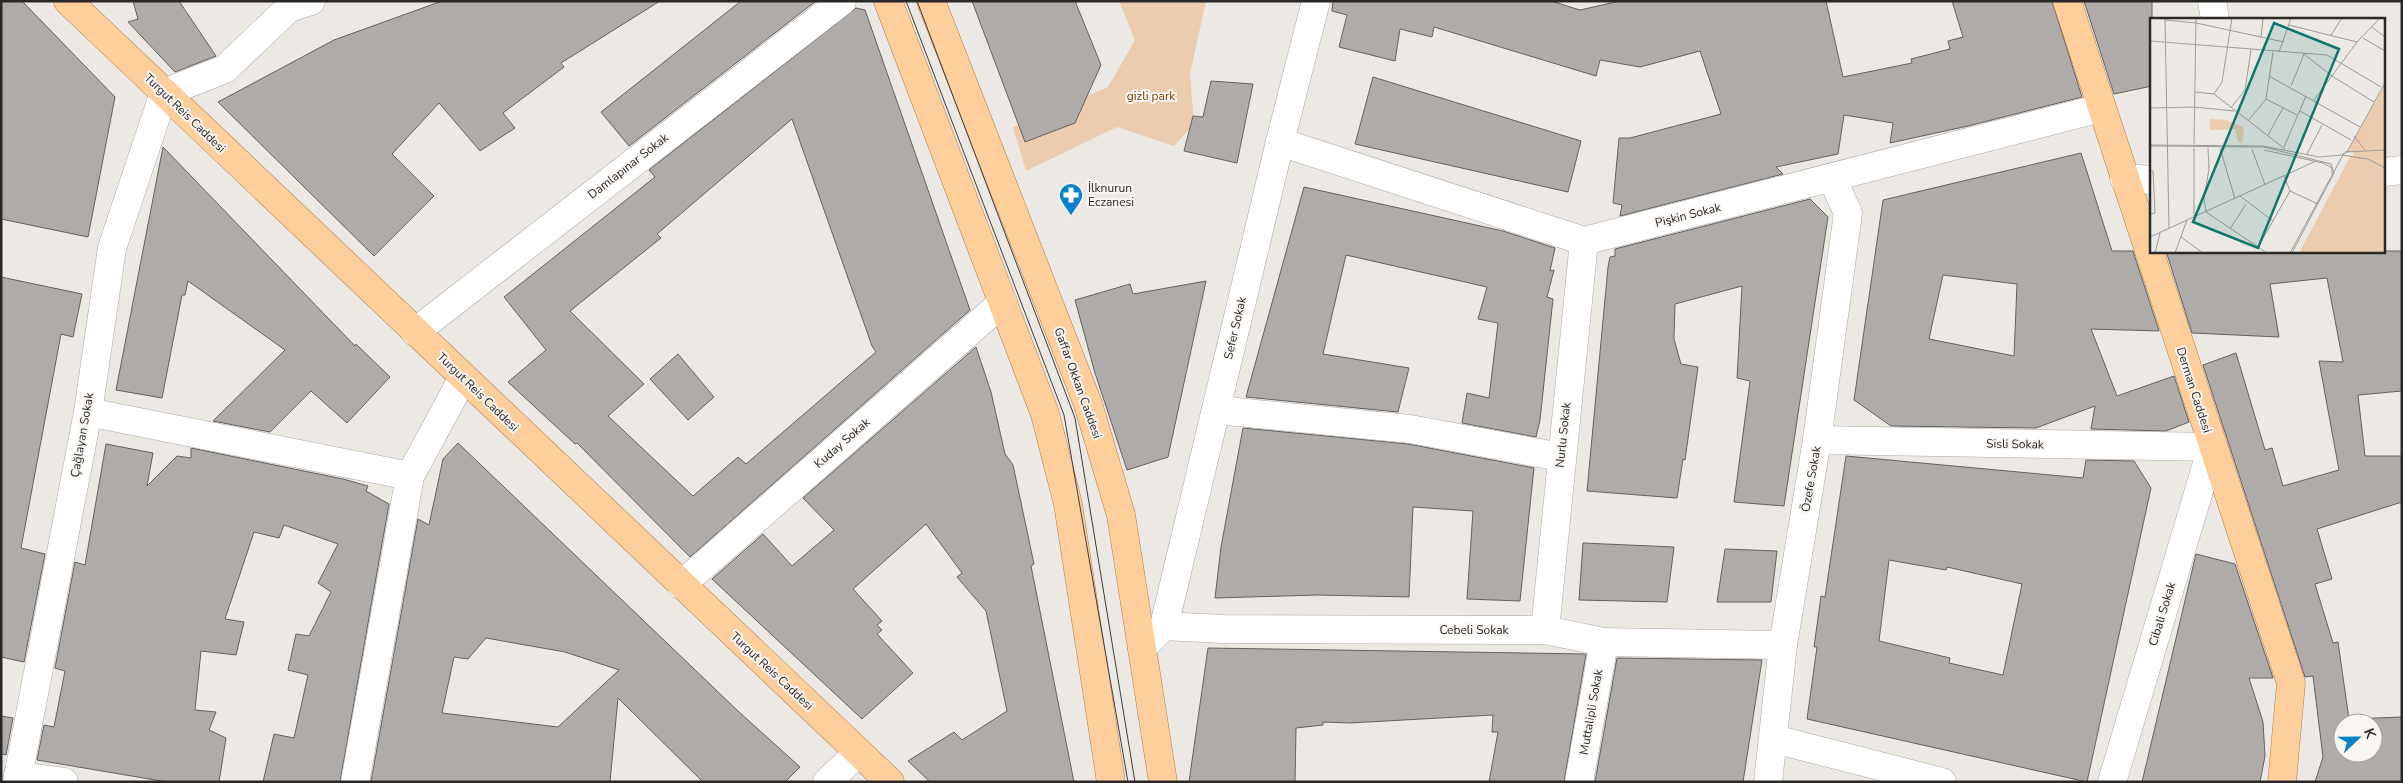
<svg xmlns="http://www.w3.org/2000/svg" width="2403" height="783" viewBox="0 0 2403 783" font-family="'Nunito Sans',sans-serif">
  <rect width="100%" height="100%" fill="#ece8e4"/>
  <!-- green -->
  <polygon fill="#ecccaf" points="1119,1 1206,1 1190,74 1194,124 1174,146 1117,127 1026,171 1013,127 1108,87 1135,40"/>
  <!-- building -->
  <g fill="#afaba8" stroke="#65625e" fill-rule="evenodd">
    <polygon points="1,1 22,1 115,97 88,237 1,219"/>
    <polygon points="133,1 179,1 216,56 175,72 128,22 138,19"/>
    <polygon points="442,1 660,1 561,63 564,67 503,113 515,128 480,151 439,103 392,154 434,196 374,256 218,102 334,40"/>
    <polygon points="741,1 816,1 629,146 601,112"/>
    <polygon points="972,1 1075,1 1101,65 1075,123 1025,142"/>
    <polygon points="1333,1 1551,1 1580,10 1620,1 1826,1 1843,77 1912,63 1911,59 1950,49 1948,41 1963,37 1952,1 2052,1 2082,97 1968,126 1890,143 1893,123 1844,115 1838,154 1776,167 1783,174 1620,216 1622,205 1613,203 1619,138 1630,138 1721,114 1700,51 1640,67 1600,60 1596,76 1434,27 1432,37 1400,29 1395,61 1339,47 1347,15 1332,11"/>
    <polygon points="2084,1 2152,1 2152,86 2114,94"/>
    <path d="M856 8 865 10 970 310 690 557 577 443 575 444 508 382 546 350 504 297 655 177 649 170ZM792 119 872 346 876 352 746 464 738 457 693 496 608 416 644 384 570 311 661 238 657 234Z"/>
    <polygon points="1373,77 1581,141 1568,192 1355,144"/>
    <polygon points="1211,81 1253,84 1237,163 1184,151 1193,116 1203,117"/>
    <polygon points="163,147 355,346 356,344 390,377 347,423 311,391 270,432 213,421 285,350 188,281 185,295 182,295 162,398 116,390"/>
    <path d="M2081 153 2112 251H2133L2159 331 2091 329 2117 396 2174 376 2189 422 2166 431 2091 429 2095 406 2036 428 1891 426 1854 400 1883 200ZM1943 275 2017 284 2014 356 1929 339Z"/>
    <polygon points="1304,187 1503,231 1555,248 1550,271 1554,270 1547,297 1553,299 1540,420 1536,437 1462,423 1467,393 1489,398 1498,323 1478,319 1487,287 1346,255 1323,354 1409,368 1398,412 1246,397"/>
    <polygon points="1810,199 1828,217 1784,506 1734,502 1750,381 1737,378 1742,286 1675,304 1674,339 1681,364 1698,367 1685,460 1683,459 1677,498 1587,491 1608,267 1610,257 1615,256 1615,249"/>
    <path d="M2166 251H2402V391L2358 395 2365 456H2402V502L2317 529 2332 579 2315 584 2333 643 2338 642 2349 719 2402 717V782H2315L2323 757 2313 676 2305 677 2203 365 2236 353 2265 450 2272 448 2283 486 2339 470 2319 361 2343 362 2327 278 2270 284 2279 337 2192 333ZM2343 723H2373V753H2343Z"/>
    <polygon points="1,277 82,294 73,337 61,334 21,548 45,554 24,662 1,657"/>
    <polygon points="1206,281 1168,457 1127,470 1095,373 1075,300 1130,284 1133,294"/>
    <polygon points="976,347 991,392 1005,454 1013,465 1034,564 1031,566 1074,782 930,782 908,761 954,732 962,740 1007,711 986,611 957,577 962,573 926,524 853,589 882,621 877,625 882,630 877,634 913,673 862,719 712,579 763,534 792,566 834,530 803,498"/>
    <polygon points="678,354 714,397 688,420 650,379"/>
    <polygon points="1243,428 1408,444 1534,468 1520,601 1467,599 1473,511 1413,507 1409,597 1318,595 1215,598 1221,547"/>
    <path d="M458 443 738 711 800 767 785 782H703L618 698 610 782H371L418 519 429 525 443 459ZM486 638 565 652 619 670 558 727 442 713 454 657 468 659Z"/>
    <polygon points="106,444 153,453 147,486 177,456 191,458 191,448 343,479 368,486 366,491 389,504 340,782 263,782 274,734 294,738 308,675 288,670 296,634 309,636 331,592 318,583 338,544 284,525 279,538 254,532 225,619 244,622 236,655 201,651 195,710 216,712 209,730 226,738 219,782 167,782 37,760 44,725 54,727 65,671 55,668 75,562 85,565"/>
    <path d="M1846 456 2083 478 2086 460 2134 461 2151 488 2087 782 1807 719 1817 647H1814L1821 596 1825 597ZM1889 560 1946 570 1947 567 2022 584 2003 675 1949 663 1950 658 1879 641Z"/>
    <polygon points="1583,543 1674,547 1667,602 1579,600"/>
    <polygon points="1725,549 1777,551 1771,602 1717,602"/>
    <polygon points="2196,554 2235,564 2273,678 2249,678 2263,722 2265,756 2260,782 2142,782"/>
    <polygon points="1208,648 1586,654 1564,782 1489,782 1498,732 1492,732 1493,715 1350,723 1323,722 1323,725 1296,728 1295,782 1189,782"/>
    <polygon points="1617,658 1762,660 1743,782 1595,782"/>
    <polygon points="1,716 13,718 6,755 1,754"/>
  </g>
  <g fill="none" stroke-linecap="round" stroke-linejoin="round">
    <!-- minor casing -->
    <g stroke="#aca8a4" stroke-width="29">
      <g id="minor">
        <polyline points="2212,1 2215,19"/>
        <polyline points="1280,142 1584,241 2101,108"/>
        <polyline points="2384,172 2402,170"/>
        <polyline points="2124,178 2152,180"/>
        <polyline points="415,332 842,1"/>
        <polyline points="1216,410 1410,429 1561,457"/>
        <polyline points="88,412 410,476"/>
        <polyline points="1817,440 2212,447 2112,782"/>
        <polyline points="681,585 1003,302"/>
        <polyline points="1164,626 1223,629 1545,630 1604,642 1783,645"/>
        <polyline points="1545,630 1584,241"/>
        <polyline points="1142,648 1164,626 1280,142 1316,1"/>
        <polyline points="1774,739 1942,782"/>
        <polyline points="18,776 64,782"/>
        <polyline points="17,782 88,412 112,248 164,93 225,69 289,8 311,1"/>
        <polyline points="355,782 410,476 463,378"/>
        <polyline points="827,782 858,753"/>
        <polyline points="1579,782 1604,642"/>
        <polyline points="1768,782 1783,645 1817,440 1848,213 1832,178"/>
      </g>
    </g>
    <!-- major casing -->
    <g stroke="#b37e48" stroke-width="29">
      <g id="major">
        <polyline points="68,1 890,782"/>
        <polyline points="888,1 1045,414 1068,504 1111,782"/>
        <polyline points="931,1 1088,404 1121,515 1163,782"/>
        <polyline points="2067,1 2291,683 2282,782"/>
      </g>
    </g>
    <!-- minor -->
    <use href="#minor" stroke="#fff" stroke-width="28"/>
    <!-- major -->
    <use href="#major" stroke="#fece9c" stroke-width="28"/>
    <!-- tram -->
    <g stroke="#3f3e3c" stroke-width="1">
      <polyline points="906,1 1064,415 1128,782"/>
      <polyline points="917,1 1075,418 1135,782"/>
    </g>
  </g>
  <!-- icons -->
  <defs>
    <g id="pharmacy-pin" transform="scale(1.25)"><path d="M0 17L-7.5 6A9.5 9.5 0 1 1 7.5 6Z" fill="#0d82cb" stroke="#f9f5f1"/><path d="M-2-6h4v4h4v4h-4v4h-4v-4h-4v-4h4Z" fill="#fff"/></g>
  </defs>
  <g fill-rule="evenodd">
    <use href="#pharmacy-pin" x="1071" y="195"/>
  </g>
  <g text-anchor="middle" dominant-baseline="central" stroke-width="4" stroke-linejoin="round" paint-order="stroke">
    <!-- park labels -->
    <g font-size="12" fill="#734304" stroke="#f9f5f1">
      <text x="1151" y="96">gizli park</text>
    </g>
    <!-- street labels -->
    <g font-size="12" fill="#292826" stroke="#f9f5f1">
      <text transform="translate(185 113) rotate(44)">Turgut Reis Caddesi</text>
      <text transform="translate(628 166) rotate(-38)">Damlapınar Sokak</text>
      <text transform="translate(1688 215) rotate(-14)">Pişkin Sokak</text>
      <text transform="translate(1235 328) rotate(-77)">Sefer Sokak</text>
      <text transform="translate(1078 383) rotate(70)">Gaffar Okkan Caddesi</text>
      <text transform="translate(2194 390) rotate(72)">Derman Caddesi</text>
      <text transform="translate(478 392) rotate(44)">Turgut Reis Caddesi</text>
      <text transform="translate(82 435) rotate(-80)">Çağlayan Sokak</text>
      <text transform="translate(1563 435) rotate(-84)">Nurlu Sokak</text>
      <text transform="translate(842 443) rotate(-41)">Kuday Sokak</text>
      <text transform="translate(2015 444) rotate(1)">Sisli Sokak</text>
      <text transform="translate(1811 479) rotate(-80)">Özefe Sokak</text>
      <text transform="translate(2162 614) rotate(-73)">Cibali Sokak</text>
      <text x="1474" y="630">Cebeli Sokak</text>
      <text transform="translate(772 671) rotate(43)">Turgut Reis Caddesi</text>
      <text transform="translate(1591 712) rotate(-80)">Muttalipli Sokak</text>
    </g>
    <!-- poi labels -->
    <g font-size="12" fill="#292826" stroke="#f9f5f1" text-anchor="start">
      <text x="1088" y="188">İlknurun<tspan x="1088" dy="14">Eczanesi</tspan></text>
    </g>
  </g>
  <!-- overview -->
  <g transform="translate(2150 18)">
    <rect width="235" height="235" fill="#ece8e4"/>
    <path d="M235 67V235H149L200 139H204L203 134H197ZM60 101 77 102 94 109 92 125 88 124 85 111 60 112Z" fill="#ecccaf"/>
    <path fill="none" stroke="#9e9b98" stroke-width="1" d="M15 0 19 211M15 2 46 5 134 24M139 7 207 24M222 9 235 19M181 17 192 0M111 19 113 0M213 20 235 33M0 23 177 37 231 69M129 34 141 0M119 58 210 109M141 68 154 36 182 58 224 84M45 74 64 76 135 131M64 76 72 64 82 0M116 81 147 97M164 82 207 24 230 0M0 90 44 89 84 93M81 90 95 72 101 32M150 93 201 122M98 103 116 81 123 34M118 117 133 90M204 118 215 132M44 126 46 0M0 127 113 128 169 139 192 137 197 134 235 65M0 128 114 129 181 146 184 155 142 235M134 129 156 78M58 130 59 151 54 180 56 194 117 235M70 130 85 181M102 131 115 167M114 132 173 145 182 150V156M195 134 235 132M157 136 172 107M192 137 218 141 235 150M0 153H3L5 195 0 196M134 158 140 173 168 186M90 178 123 203M44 199V130M80 211 96 186M0 219 166 143M31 219 53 235M108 229 140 173M5 235 10 215M25 235 37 202M140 235 194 135"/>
    <path fill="#0f766e" fill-opacity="0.15" stroke="#0f766e" stroke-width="2.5" d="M124 5 189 31 108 230 43 204Z"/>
    <rect width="235" height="235" fill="none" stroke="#292826" stroke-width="2.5"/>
  </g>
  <!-- border -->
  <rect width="2403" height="783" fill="none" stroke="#292826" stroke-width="5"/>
  <!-- north arrow -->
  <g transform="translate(2358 738) rotate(68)"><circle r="24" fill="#f9f5f1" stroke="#a6a3a0"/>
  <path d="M0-4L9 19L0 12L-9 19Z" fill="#0d82cb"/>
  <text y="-8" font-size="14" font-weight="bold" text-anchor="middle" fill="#292826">K</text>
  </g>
</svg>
